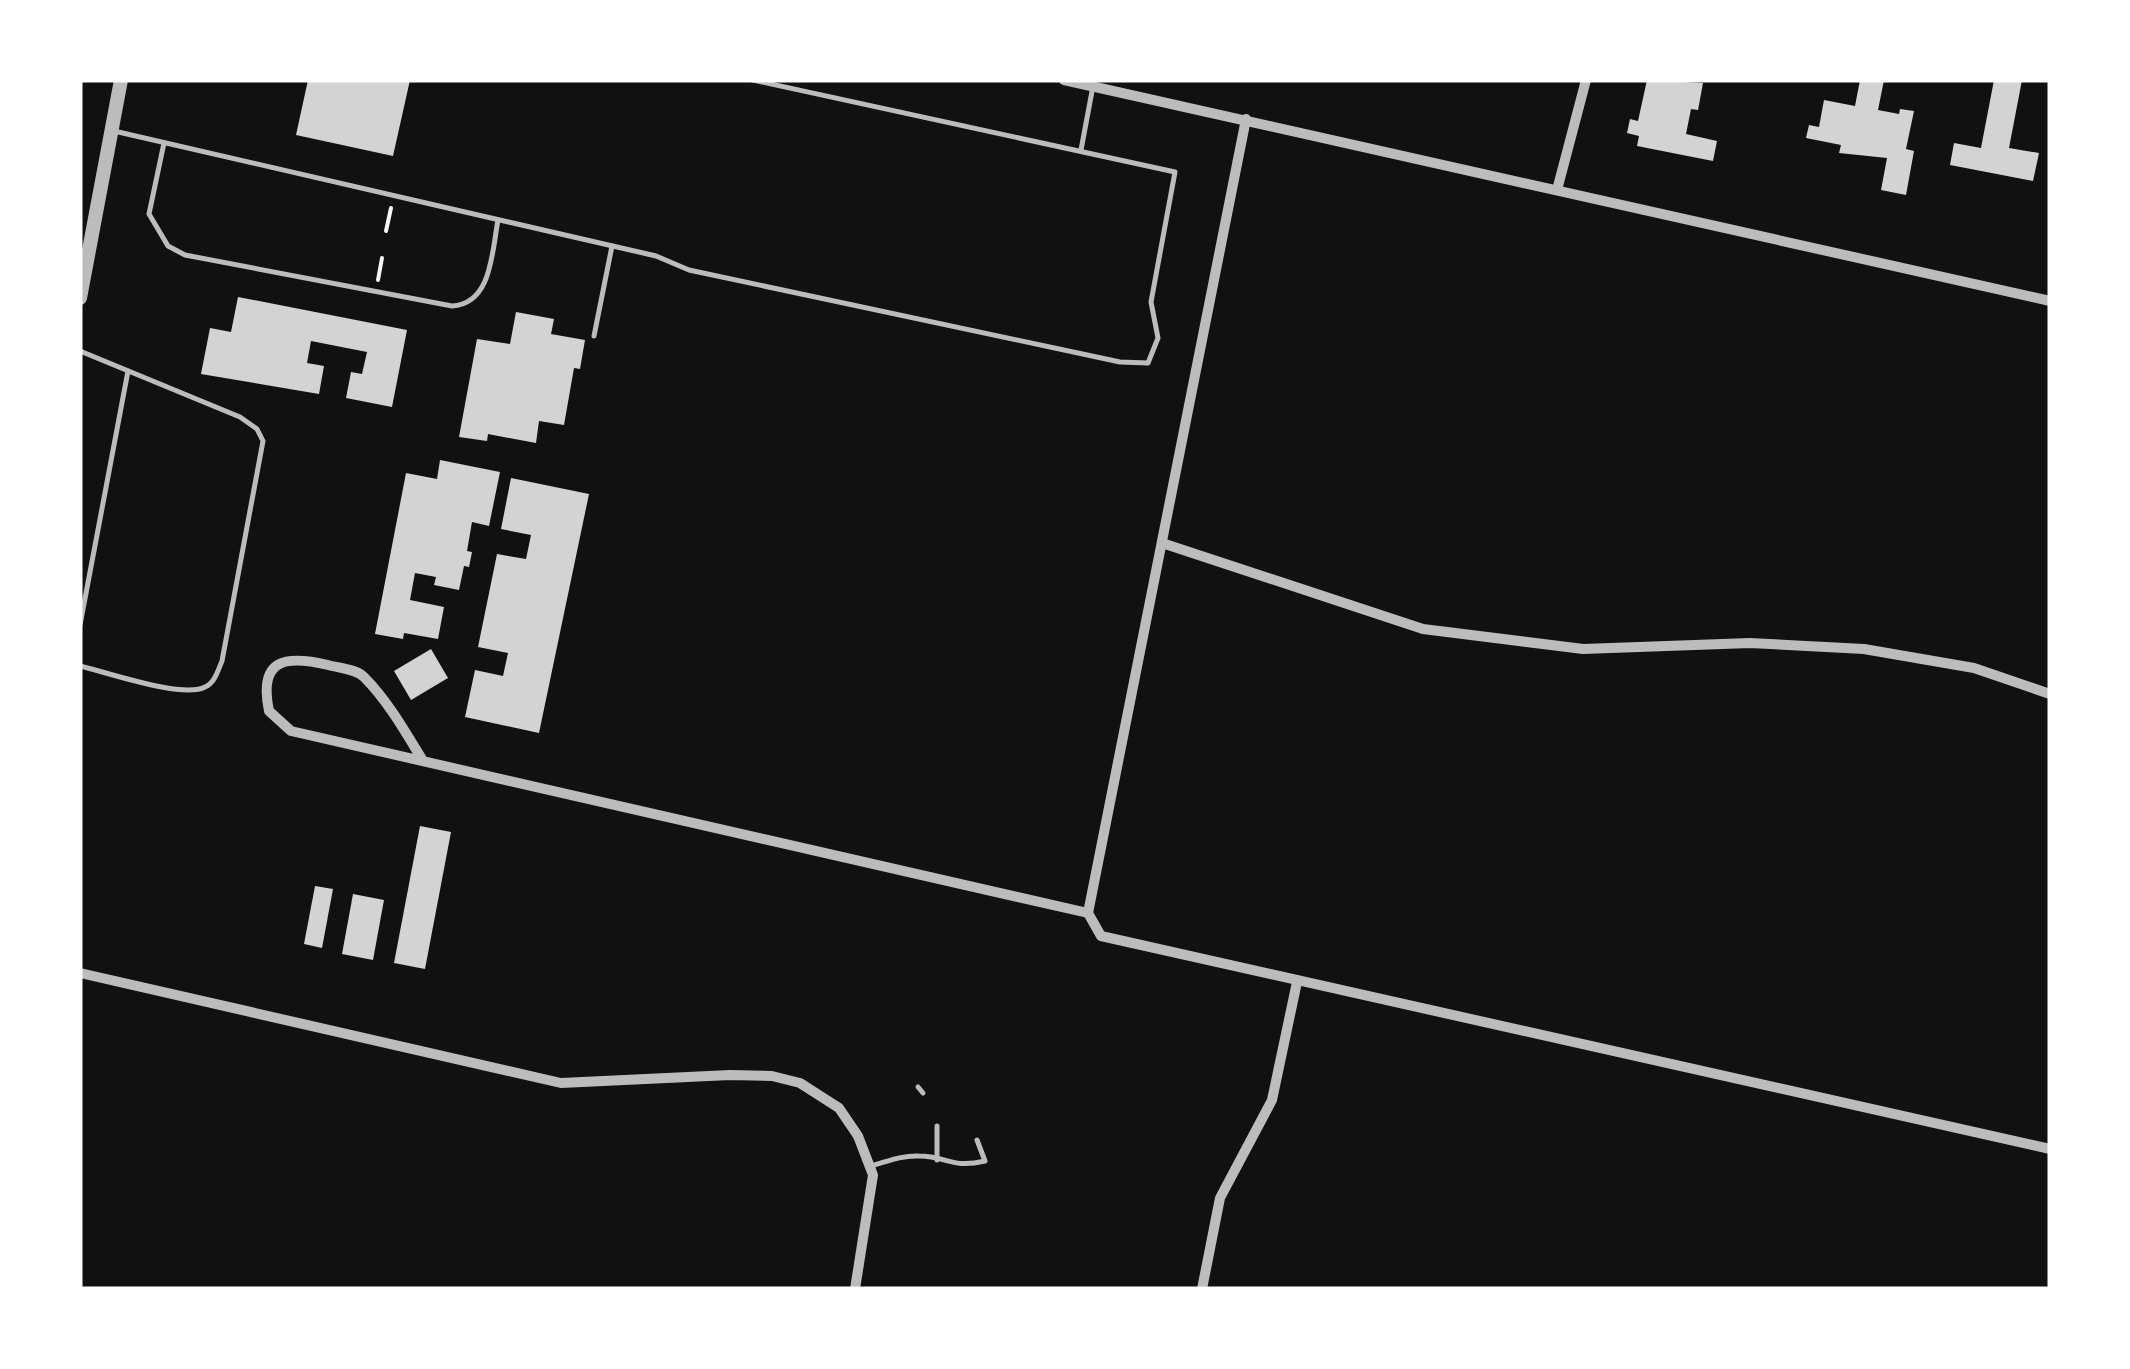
<svg xmlns="http://www.w3.org/2000/svg" width="2130" height="1369" viewBox="0 0 2130 1369" font-family="Quicksand,sans-serif">
  <rect width="100%" height="100%" fill="#111"/>
  <!-- building -->
  <g fill="#d3d3d3">
    <polygon points="308,80 410,80 393,156 296,135"/>
    <polygon points="1647,80 1703,83 1698,110 1691,109 1686,134 1717,141 1713,161 1637,146 1639,136 1627,133 1630,119 1638,121"/>
    <polygon points="1860,80 1884,80 1878,110 1899,114 1900,109 1914,111 1906,149 1914,151 1906,195 1881,190 1887,158 1839,153 1841,145 1806,138 1809,125 1819,127 1824,100 1855,106"/>
    <polygon points="1994,80 2022,80 2009,148 2039,153 2033,181 1950,165 1954,143 1981,148"/>
    <polygon points="238,297 407,330 392,407 346,398 351,372 362,374 367,352 311,341 307,363 324,366 319,394 201,374 210,328 231,332"/>
    <polygon points="516,312 554,319 551,334 585,340 580,369 574,368 564,425 539,421 536,443 488,434 487,441 459,437 477,339 510,344"/>
    <polygon points="440,460 500,472 489,526 472,522 467,551 472,552 469,567 464,566 459,590 434,585 436,577 415,573 410,600 444,607 438,639 404,633 403,639 375,634 406,473 437,479"/>
    <polygon points="511,478 589,494 539,733 465,717 475,670 503,676 508,653 478,647 497,554 526,559 531,535 501,529"/>
    <polygon points="431,649 448,678 411,700 394,671"/>
    <polygon points="420,826 451,832 425,969 394,963"/>
    <polygon points="315,886 333,889 322,948 304,944"/>
    <polygon points="353,894 384,900 373,960 342,954"/>
  </g>
  <g fill="none" stroke-linecap="round" stroke-linejoin="round">
    <!-- path -->
    <g stroke="#f5f5f5" stroke-width="4">
      <polyline points="386,231 391,208"/>
      <polyline points="378,280 382,258"/>
    </g>
    <!-- service -->
    <g stroke="#bcbcbc" stroke-width="5">
      <polyline points="114,131 656,256 689,270 1120,362 1148,363 1158,338 1151,302 1175,172 753,80"/>
      <path d="M164 143 149 214 168 246 185 255 452 306C492 304 492 251 498 220"/>
      <polyline points="1081,150 1093,86"/>
      <polyline points="594,336 612,246"/>
      <path d="M80 351 240 417 257 429 263 441 222 661C218 670 215 683 205 687 183 699 106 672 80 666"/>
      <polyline points="80,625 128,371"/>
      <polyline points="918,1087 923,1093"/>
      <polyline points="937,1126 937,1160"/>
      <path d="M870 1166C886 1162 902 1155 919 1156 947 1156 951 1169 985 1161L977 1140"/>
    </g>
    <!-- minor -->
    <g stroke="#bcbcbc" stroke-width="10">
      <polyline points="1064,80 2050,301"/>
      <polyline points="1246,119 1088,913 1101,936 2050,1149"/>
      <polyline points="1557,190 1586,80"/>
      <polyline points="1162,543 1423,629 1583,649 1750,643 1864,649 1974,668 2050,694"/>
      <path d="M423 761C406 733 388 701 364 677 356 669 339 668 328 665 286 655 258 658 269 711L291 731 1088 913"/>
      <polyline points="80,973 561,1083 730,1075 772,1076 800,1083 839,1108 858,1136 873,1175 855,1289"/>
      <polyline points="1202,1289 1220,1198 1272,1100 1297,982"/>
    </g>
    <!-- tertiary -->
    <polyline stroke="#bcbcbc" stroke-width="14" points="80,298 121,80"/>
  </g>
  <!-- border -->
  <rect width="2130" height="1369" fill="none" stroke="#ffffff" stroke-width="165"/>
</svg>
